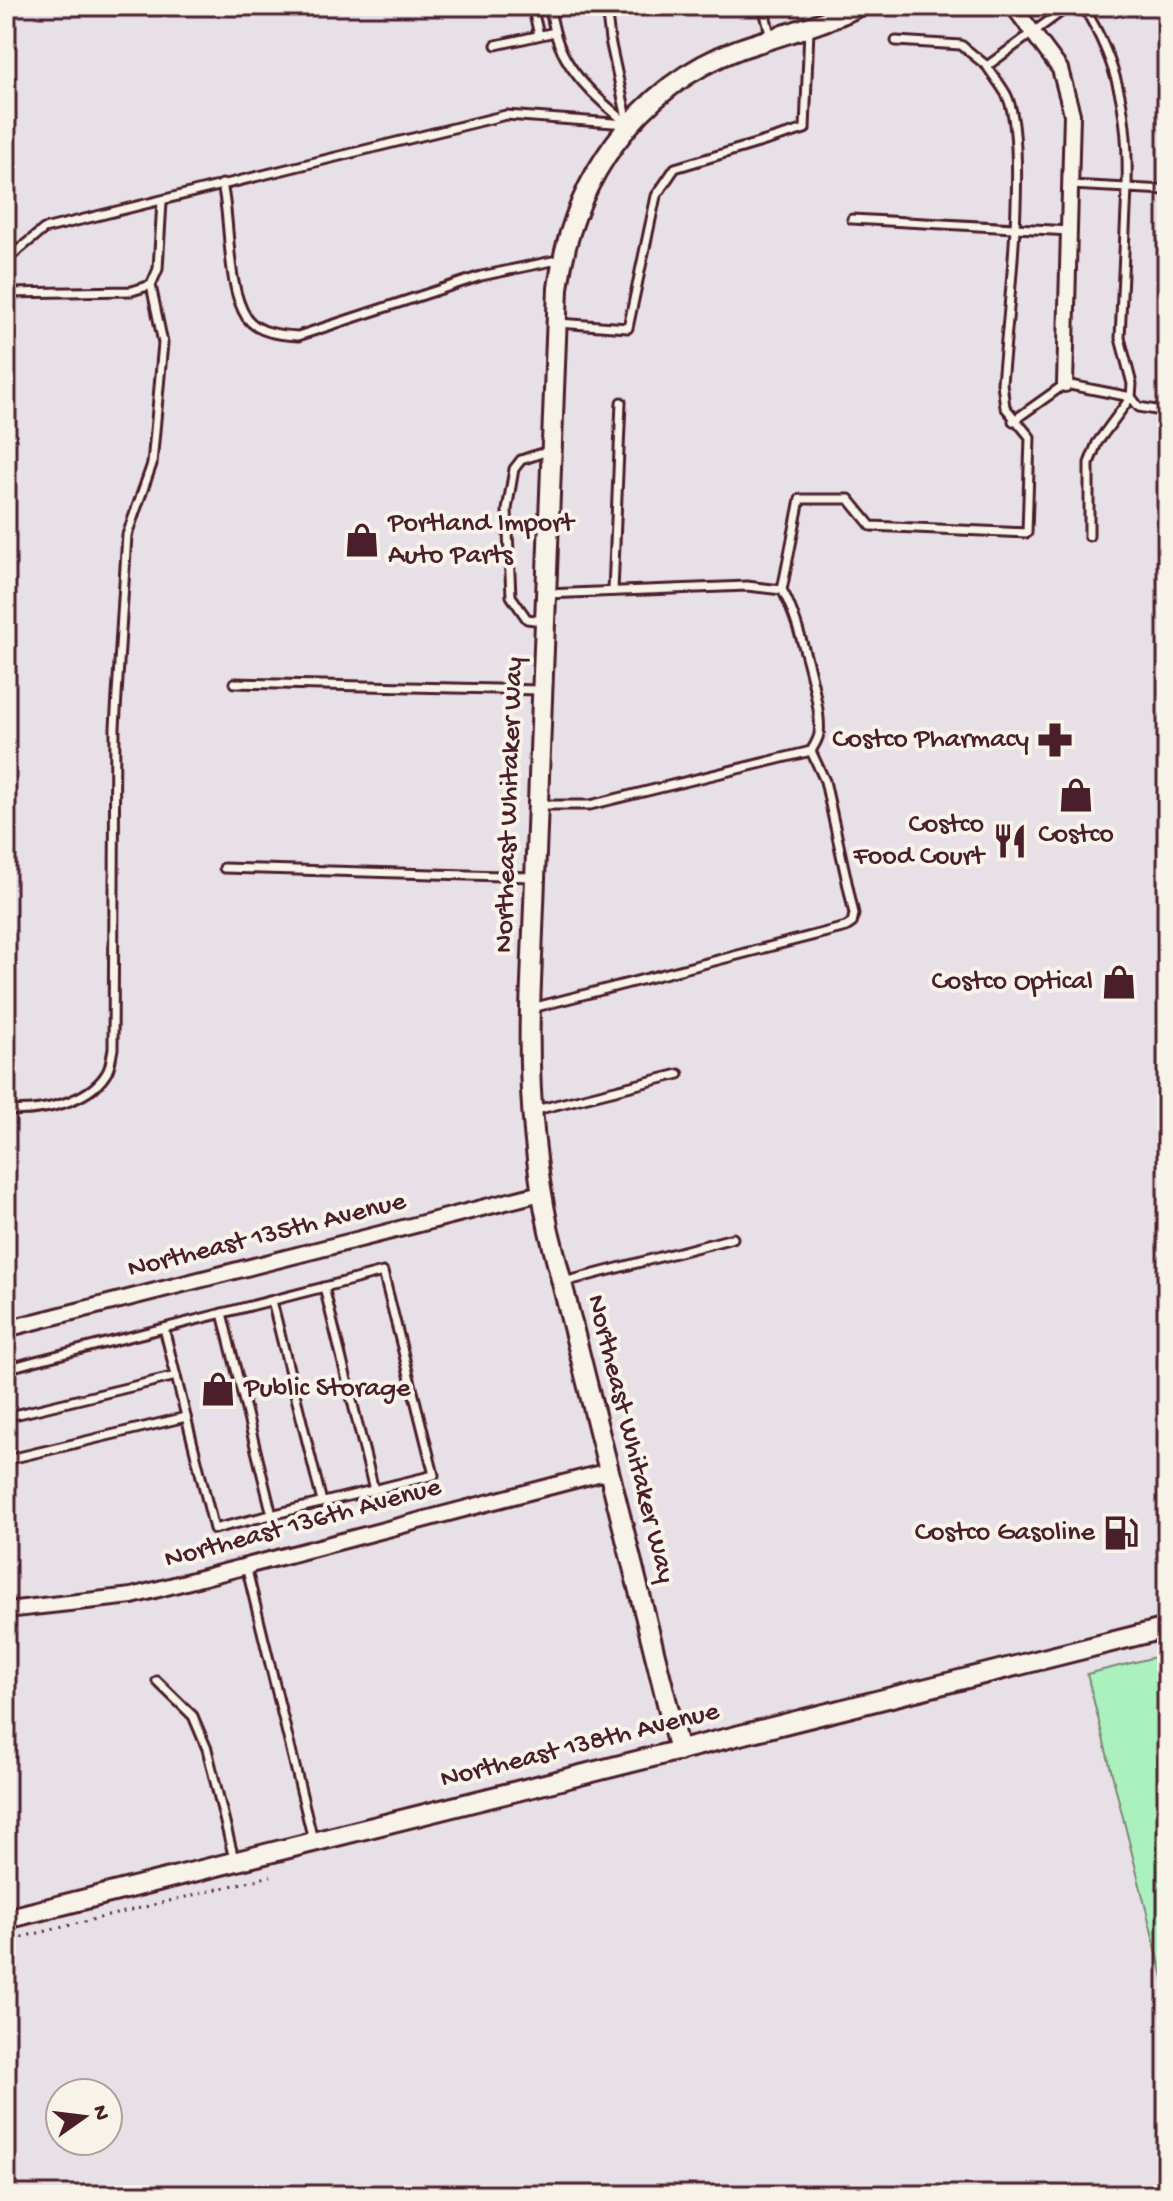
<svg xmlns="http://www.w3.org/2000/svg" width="1173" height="2201" viewBox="0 0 1173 2201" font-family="'Gochi Hand',sans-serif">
  <rect width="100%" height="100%" fill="#e8e0e7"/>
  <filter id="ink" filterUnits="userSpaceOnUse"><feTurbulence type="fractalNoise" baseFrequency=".0125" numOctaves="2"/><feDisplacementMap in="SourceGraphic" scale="16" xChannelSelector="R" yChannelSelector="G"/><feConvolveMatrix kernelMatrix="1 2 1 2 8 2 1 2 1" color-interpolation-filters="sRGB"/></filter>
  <g filter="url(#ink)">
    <!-- green -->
    <polygon fill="#aaf1be" stroke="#7a8874" stroke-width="2" points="1167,1654 1167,1993 1087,1674"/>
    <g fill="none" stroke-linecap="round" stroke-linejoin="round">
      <!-- service casing -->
      <g stroke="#4a1f2b" stroke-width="13">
        <g id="service">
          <polyline points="532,6 539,35"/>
          <polyline points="549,6 555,32"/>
          <polyline points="606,6 610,40 628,123"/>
          <polyline points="763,6 771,38"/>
          <polyline points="896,41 961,45 987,66 1069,6"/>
          <path d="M496 45 555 32C564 70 598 100 627 123"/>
          <path d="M222 184C231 222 226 287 247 318 258 333 281 335 298 336L481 276 562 259"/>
          <path d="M1071 185 1127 188C1129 119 1120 66 1083 6"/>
          <polyline points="852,219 1070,231"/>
          <polyline points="6,260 44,229 506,115 627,124"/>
          <polyline points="6,293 132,291 151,285 158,269 162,201"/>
          <polyline points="558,323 628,328 656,196 675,168 805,129 809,29"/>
          <polyline points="1013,421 1065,384 1131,397 1132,384 1120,338 1127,188 1167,190"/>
          <polyline points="1089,536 1089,463 1097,443 1131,397 1139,407 1167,412"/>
          <path d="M782 590 800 499H849L871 526 1027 533 1030 437 1005 407 1002 383C1007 324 1029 143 1007 96 1002 86 993 76 987 66"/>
          <polyline points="613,591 621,402"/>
          <path d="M546 594 747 586 782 590C796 612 823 708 819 734 818 740 814 746 811 751"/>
          <polyline points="542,621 527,619 511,596 507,510 514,469 521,460 548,451"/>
          <polyline points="234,683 540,690"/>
          <polyline points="224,868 533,877"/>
          <polyline points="532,1008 846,927 852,923 854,914 825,781 811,751 590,805 540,805"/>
          <path d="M6 1110C38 1113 88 1103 106 1074 111 1067 111 1057 113 1049L115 727 127 535 152 464 163 343 151 285"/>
          <polyline points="532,1111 679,1074"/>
          <polyline points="564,1282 733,1238"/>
          <polyline points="324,1287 374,1490"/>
          <polyline points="272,1301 322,1502"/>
          <polyline points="222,1313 272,1515"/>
          <polyline points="6,1369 35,1361 383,1272 434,1475 214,1529 164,1328"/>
          <polyline points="6,1417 176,1376"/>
          <polyline points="6,1460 186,1417"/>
          <polyline points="246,1566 313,1840"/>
          <polyline points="157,1681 193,1716 207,1749 234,1859"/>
        </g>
      </g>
      <!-- minor casing -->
      <g stroke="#4a1f2b" stroke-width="20">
        <g id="minor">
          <polyline points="1013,6 1060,69 1072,114 1065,384"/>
          <polyline points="6,1329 541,1193"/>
          <polyline points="6,1610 132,1596 609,1471"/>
        </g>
      </g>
      <!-- tertiary casing -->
      <g stroke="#4a1f2b" stroke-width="24">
        <g id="tertiary">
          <path d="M679 1751 549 1231C533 1155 528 1085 530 1008L558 288C572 182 636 87 739 49 780 35 820 26 859 6"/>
          <polyline points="6,1919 1167,1628"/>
        </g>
      </g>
      <!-- path -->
      <polyline stroke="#4a1f2b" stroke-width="3" stroke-dasharray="2 6" stroke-linecap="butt" points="6,1941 271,1876"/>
      <!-- service -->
      <use href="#service" stroke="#f7f3e8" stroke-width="7"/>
      <!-- minor -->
      <use href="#minor" stroke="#f7f3e8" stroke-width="14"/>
      <!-- tertiary -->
      <use href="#tertiary" stroke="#f7f3e8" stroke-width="18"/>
    </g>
  </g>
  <!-- icons -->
  <defs>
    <g id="shop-bare" transform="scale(2.76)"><path d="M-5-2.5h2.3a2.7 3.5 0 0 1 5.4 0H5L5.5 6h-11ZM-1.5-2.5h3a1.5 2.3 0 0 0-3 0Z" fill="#4a1f2b" stroke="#f7f3e8" stroke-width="2.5" paint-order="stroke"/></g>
    <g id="pharmacy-bare" transform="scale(2.76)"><path d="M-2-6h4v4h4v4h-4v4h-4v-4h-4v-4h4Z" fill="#4a1f2b" stroke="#f7f3e8" stroke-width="2.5" paint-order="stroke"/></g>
    <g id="restaurant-bare" transform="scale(2.76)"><path d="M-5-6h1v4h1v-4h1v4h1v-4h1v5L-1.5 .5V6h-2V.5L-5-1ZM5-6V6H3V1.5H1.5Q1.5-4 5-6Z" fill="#4a1f2b" stroke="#f7f3e8" stroke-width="2.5" paint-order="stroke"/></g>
    <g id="fuel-bare" transform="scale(2.76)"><path d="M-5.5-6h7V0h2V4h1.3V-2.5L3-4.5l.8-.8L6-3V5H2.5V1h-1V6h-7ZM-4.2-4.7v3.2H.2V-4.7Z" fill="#4a1f2b" stroke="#f7f3e8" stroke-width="2.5" paint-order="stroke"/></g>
  </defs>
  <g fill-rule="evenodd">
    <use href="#shop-bare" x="362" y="540"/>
    <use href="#pharmacy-bare" x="1055" y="740"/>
    <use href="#shop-bare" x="1076" y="795"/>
    <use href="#restaurant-bare" x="1010" y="841"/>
    <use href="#shop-bare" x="1119" y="982"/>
    <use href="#shop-bare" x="218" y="1389"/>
    <use href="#fuel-bare" x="1121" y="1533"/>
  </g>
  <g text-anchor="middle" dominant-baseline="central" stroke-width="8" stroke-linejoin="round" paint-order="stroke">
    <!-- poi labels -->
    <g font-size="28" fill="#4a1f2b" stroke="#f7f3e8" text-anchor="end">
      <text x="388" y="524" text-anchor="start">Portland Import<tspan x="388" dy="32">Auto Parts</tspan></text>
      <text x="1029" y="740">Costco Pharmacy</text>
      <text x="984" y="825">Costco<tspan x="984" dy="32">Food Court</tspan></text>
      <text x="1076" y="835" text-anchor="middle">Costco</text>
      <text x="1093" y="982">Costco Optical</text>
      <text x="244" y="1389" text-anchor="start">Public Storage</text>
      <text x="1095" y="1533">Costco Gasoline</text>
    </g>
    <!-- street labels -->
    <g font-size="28" fill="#4a1f2b" stroke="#f7f3e8">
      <text transform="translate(510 805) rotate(-88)">Northeast Whitaker Way</text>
      <text transform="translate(267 1236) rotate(-14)">Northeast 135th Avenue</text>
      <text transform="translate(630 1439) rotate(76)">Northeast Whitaker Way</text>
      <text transform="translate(303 1524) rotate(-15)">Northeast 136th Avenue</text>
      <text transform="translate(580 1746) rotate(-14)">Northeast 138th Avenue</text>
    </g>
  </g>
  <!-- margin -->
  <rect width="1173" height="2201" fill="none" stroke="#f7f3e8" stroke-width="32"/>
  <rect x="16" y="16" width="1141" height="2169" fill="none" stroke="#4a1f2b" stroke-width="3" filter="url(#ink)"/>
  <!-- north arrow -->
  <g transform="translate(84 2117) rotate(76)"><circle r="38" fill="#f7f3e8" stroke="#b29e9c" stroke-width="2"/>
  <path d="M0-6L14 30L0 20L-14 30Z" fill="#4a1f2b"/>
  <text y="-12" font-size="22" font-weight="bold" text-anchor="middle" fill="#4a1f2b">N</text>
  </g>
</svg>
